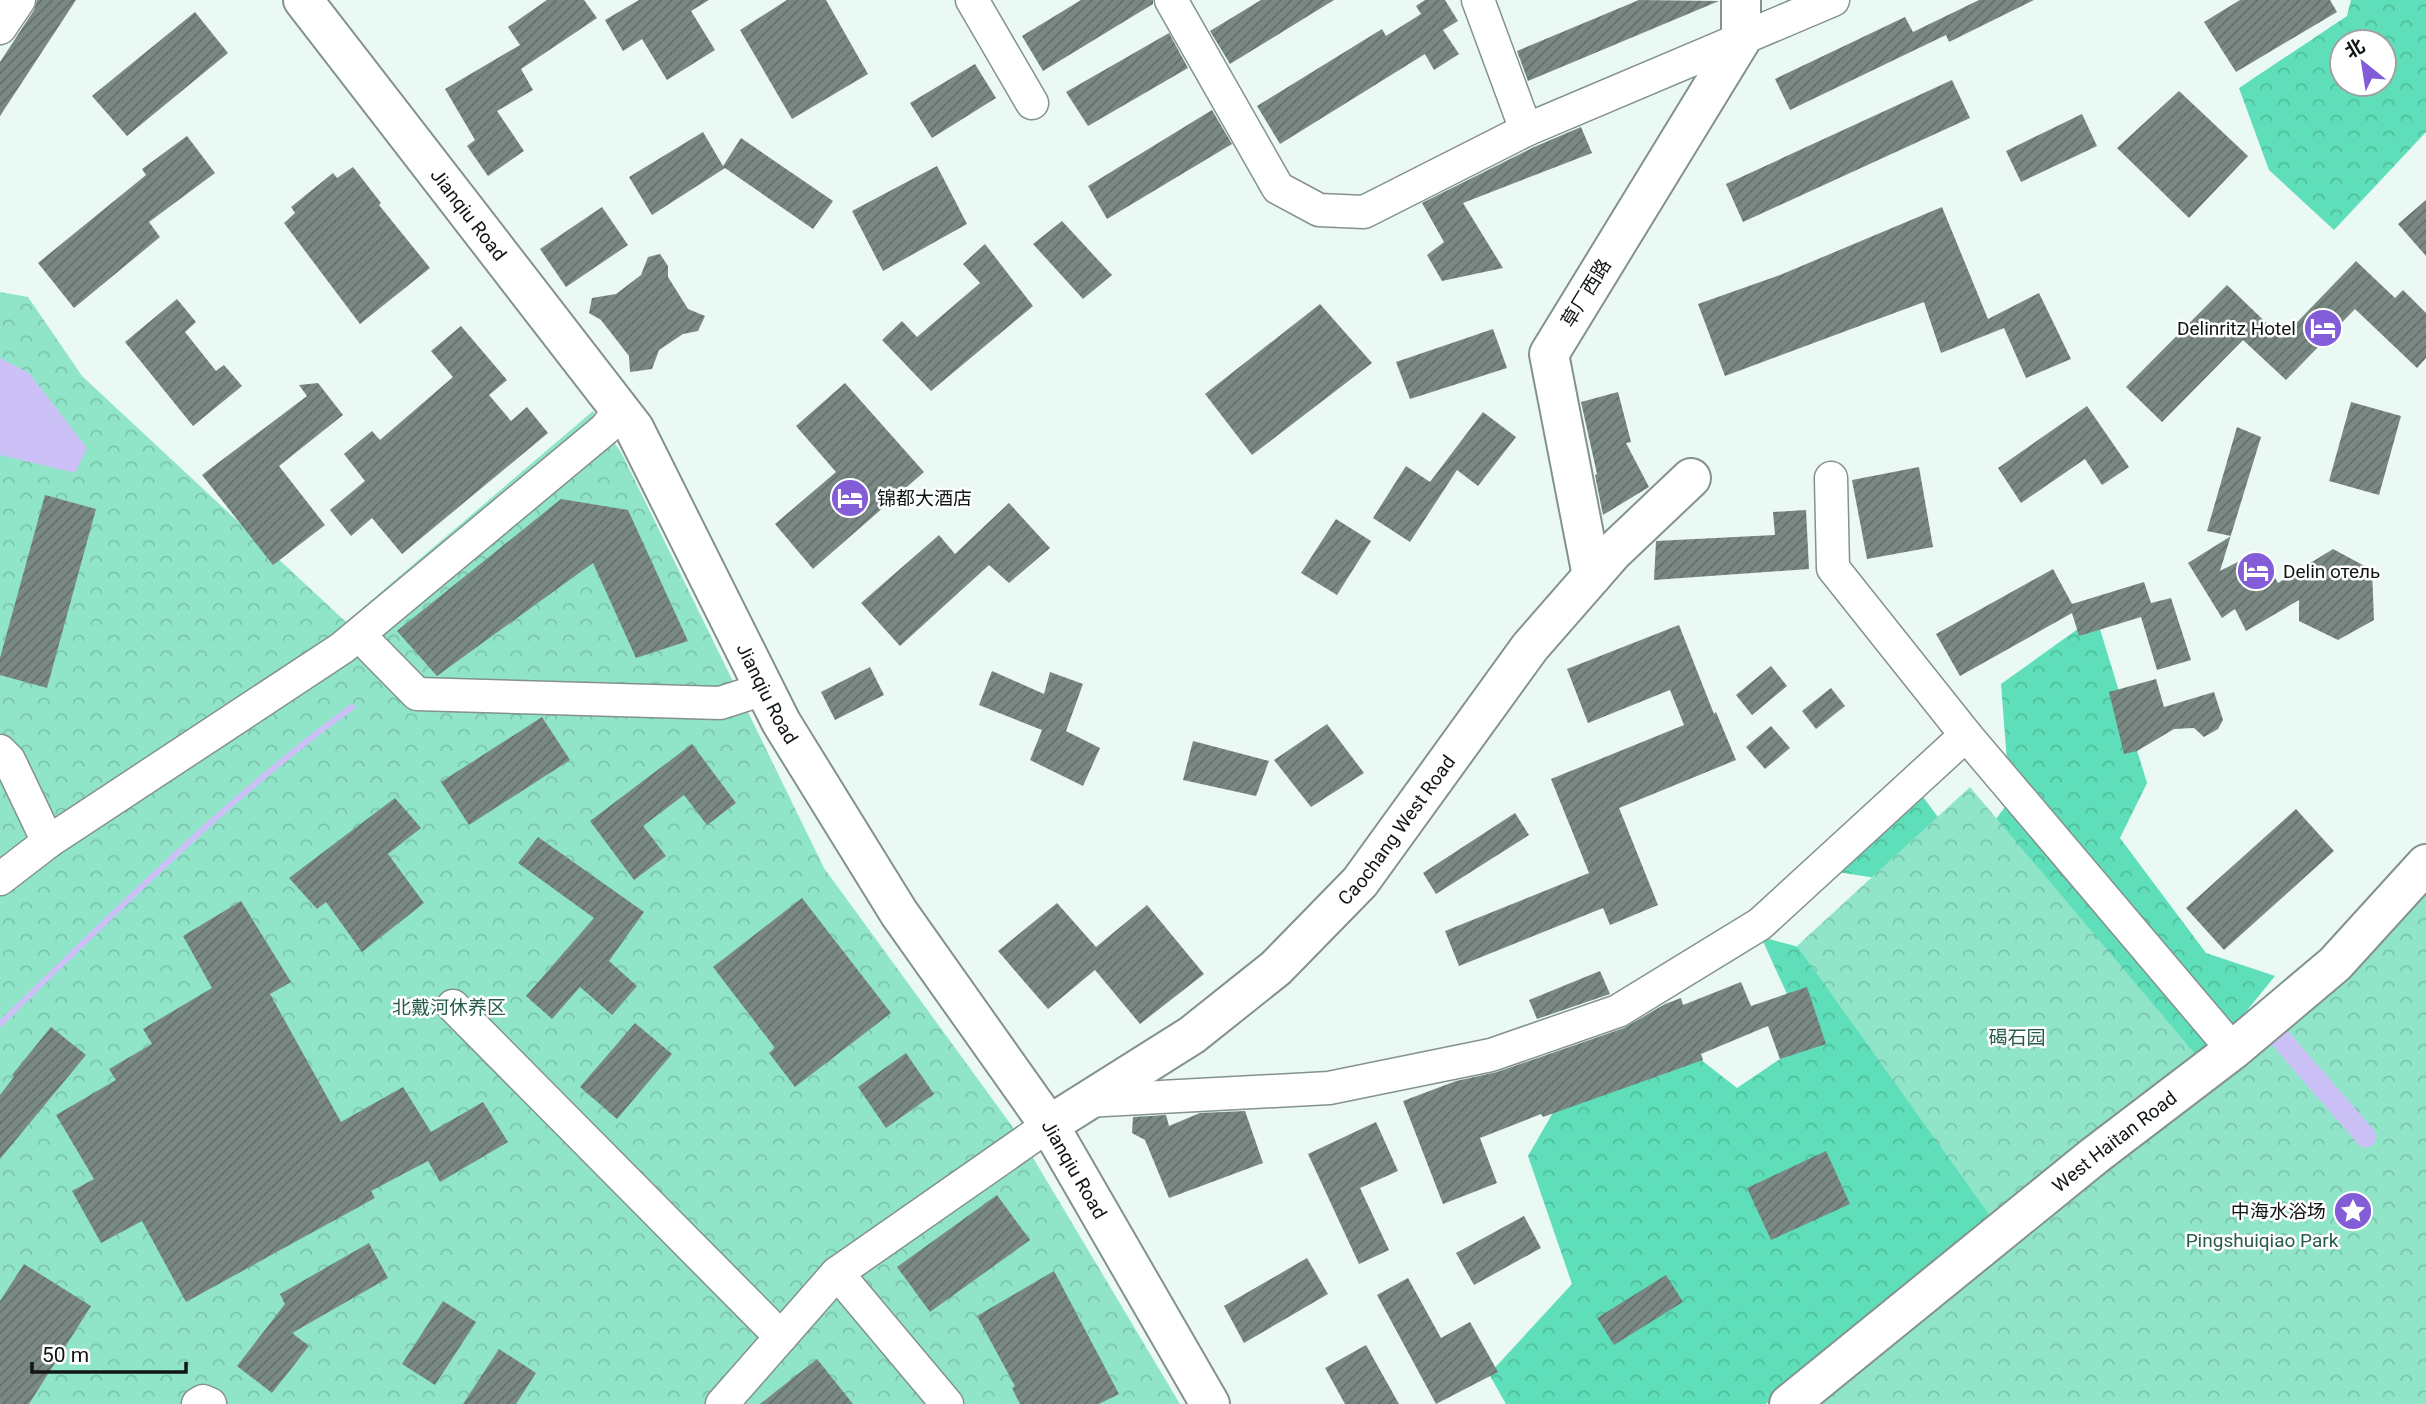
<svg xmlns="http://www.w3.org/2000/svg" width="2426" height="1404" viewBox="0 0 2426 1404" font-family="Roboto,'Noto Sans SC',sans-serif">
  <defs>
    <pattern id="forest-crowns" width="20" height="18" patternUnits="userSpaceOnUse" patternTransform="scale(1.75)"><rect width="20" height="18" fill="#5edeb9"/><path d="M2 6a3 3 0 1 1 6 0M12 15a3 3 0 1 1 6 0" fill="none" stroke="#51be9e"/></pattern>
    <pattern id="park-crowns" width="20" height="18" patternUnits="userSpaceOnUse" patternTransform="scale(1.75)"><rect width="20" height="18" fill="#90e5c9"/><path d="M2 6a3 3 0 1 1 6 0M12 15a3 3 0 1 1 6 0" fill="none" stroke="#7bc4ac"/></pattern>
    <pattern id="building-hatch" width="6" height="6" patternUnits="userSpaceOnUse" patternTransform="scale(1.75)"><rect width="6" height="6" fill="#7b8984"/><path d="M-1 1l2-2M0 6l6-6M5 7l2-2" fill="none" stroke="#636f6b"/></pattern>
  </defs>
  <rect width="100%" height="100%" fill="#eaf9f3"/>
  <!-- forest -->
  <g fill="url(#forest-crowns)" fill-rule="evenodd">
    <path d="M2351 0H2426V132L2334 230 2269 170 2239 88 2347 16ZM2342 42H2384V84H2342Z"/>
    <polygon points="2096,616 2147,783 2120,838 2206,953 2275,976 2240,1019 1766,1404 1506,1404 1489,1374 1572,1284 1528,1156 1559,1102 1691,1052 1737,1088 1808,1040 1761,937 1846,959 1888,880 1812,868 1920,793 1968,857 2010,800 2001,684"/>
  </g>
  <!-- park -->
  <g fill="url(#park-crowns)">
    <polygon points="0,292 28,297 82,376 346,622 593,411 622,454 824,868 1023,1141 1180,1404 0,1404"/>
    <polygon points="1970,787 2196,1055 1993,1220 1797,946"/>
    <polygon points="2426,874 2426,1404 1803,1404"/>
  </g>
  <!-- water -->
  <polygon fill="#ccc1f7" points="0,358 29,373 87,448 75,473 0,455"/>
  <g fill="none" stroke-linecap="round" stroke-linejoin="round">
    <!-- stream -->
    <path stroke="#ccc1f7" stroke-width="6" d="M0 1024C114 914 224 800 352 707"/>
    <!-- canal -->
    <polyline stroke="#ccc1f7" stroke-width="21" points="2280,1038 2366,1137"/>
  </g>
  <!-- building -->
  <g fill="url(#building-hatch)">
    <polygon points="37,0 76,0 0,116 0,62 34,10"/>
    <polygon points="547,0 584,0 597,18 521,69 533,90 497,111 524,151 488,176 467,146 475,140 445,89 520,45 508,27"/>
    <polygon points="639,0 709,0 691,11 715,50 667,80 642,39 623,51 605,20"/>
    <polygon points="787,0 826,0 868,74 792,119 740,30"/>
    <polygon points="1081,0 1153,0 1153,4 1043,71 1022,36"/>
    <polygon points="1261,0 1334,0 1230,64 1210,31"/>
    <polygon points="1425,0 1445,0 1458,21 1443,30 1459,54 1434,70 1425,54 1280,144 1257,106 1382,29 1386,36 1421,14 1416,6"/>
    <polygon points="1639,0 1719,1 1528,81 1517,51"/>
    <polygon points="1979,0 2034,0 1949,42 1946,35 1790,110 1775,79 1905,17 1913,32"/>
    <polygon points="2240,0 2330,0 2337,12 2236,72 2204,22"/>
    <polygon points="195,12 228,53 127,136 92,96"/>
    <polygon points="1169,33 1188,68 1088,126 1066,92"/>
    <polygon points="975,64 996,98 932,138 910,103"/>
    <polygon points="1952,80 1970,118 1743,222 1726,184"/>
    <polygon points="2179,91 2248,156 2189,218 2117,148"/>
    <polygon points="1212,110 1232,144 1107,219 1088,186"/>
    <polygon points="2082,114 2097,146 2021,182 2006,151"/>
    <polygon points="1581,127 1592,153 1463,203 1503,268 1442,281 1427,255 1444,242 1422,203 1534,147"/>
    <polygon points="703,132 723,166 741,138 833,201 813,229 725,168 652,215 629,177"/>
    <polygon points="187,136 215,173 149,222 160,237 74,308 38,263 146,175 142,169"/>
    <polygon points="937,166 967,224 883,271 852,211"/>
    <polygon points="353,167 381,203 379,205 430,268 360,324 284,223 295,213 291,207 333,173 337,178"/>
    <polygon points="2426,200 2426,256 2398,224"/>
    <polygon points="602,207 628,245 566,287 540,249"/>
    <polygon points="1942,207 1988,319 2039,293 2071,359 2026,378 2004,328 1941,353 1924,302 1725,376 1698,304 1780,275"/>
    <polygon points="1062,221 1112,275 1083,299 1033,244"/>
    <polygon points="985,244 1033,306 931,391 882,340 902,321 917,337 980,283 963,264"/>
    <polygon points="660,254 668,266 668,277 688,309 705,316 698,331 683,334 659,350 652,369 630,372 629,356 601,320 589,313 592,298 616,294 641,275 648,257"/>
    <polygon points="2356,261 2395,298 2403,290 2426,313 2426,358 2417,368 2355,309 2286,380 2243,340 2162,422 2126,387 2227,285 2282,338"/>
    <polygon points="177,299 196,322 185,332 216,371 224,365 242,386 193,426 125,342"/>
    <polygon points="1320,304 1372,363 1252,455 1205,394"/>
    <polygon points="461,326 507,380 489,395 511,421 527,407 548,433 402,554 372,518 351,536 330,510 365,481 344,454 372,431 380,440 453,377 431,351"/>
    <polygon points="1493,329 1507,368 1410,399 1396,362"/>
    <polygon points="318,383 343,415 279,466 325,525 273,565 202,475 307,396 299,385"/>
    <polygon points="845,383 924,472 813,569 775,524 836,472 796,426"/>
    <polygon points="1618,392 1631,442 1626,443 1649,487 1603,515 1595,475 1597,474 1581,402"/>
    <polygon points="2351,402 2401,416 2379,495 2329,481"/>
    <polygon points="2087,406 2129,467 2102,485 2085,459 2021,503 1998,468"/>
    <polygon points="1483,412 1516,437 1478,486 1457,470 1410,542 1373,518 1406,466 1430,482"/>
    <polygon points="2237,427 2261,437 2220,571 2259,551 2278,583 2333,549 2372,570 2374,620 2338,640 2299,621 2299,600 2246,631 2235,609 2222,618 2188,563 2231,536 2207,531"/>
    <polygon points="1919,467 1933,547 1867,559 1852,480"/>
    <polygon points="45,495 96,509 47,688 0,675 0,658"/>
    <polygon points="561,499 628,510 688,641 636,658 593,563 437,676 397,631"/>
    <polygon points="1009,503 1050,548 1009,583 989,565 900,646 861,603 939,535 955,554"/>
    <polygon points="1806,510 1809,569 1654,580 1656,541 1775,535 1773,512"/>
    <polygon points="1336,519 1371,541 1337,595 1301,573"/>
    <polygon points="2053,569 2072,604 2144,582 2151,603 2171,598 2191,660 2157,670 2141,617 2079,636 2072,613 1960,676 1936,634"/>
    <polygon points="1679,625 1714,714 1716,712 1736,760 1619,808 1658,905 1610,925 1603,908 1459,966 1445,931 1589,873 1551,779 1684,725 1670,690 1588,723 1567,669"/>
    <polygon points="1771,666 1787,686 1752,715 1736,695"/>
    <polygon points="870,667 884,695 835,720 821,692"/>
    <polygon points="992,671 1044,694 1050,672 1083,684 1066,731 1100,748 1083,786 1030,760 1042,730 979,705"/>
    <polygon points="2156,679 2164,707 2214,692 2223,720 2218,729 2204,737 2194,728 2174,729 2137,751 2124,754 2109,692"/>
    <polygon points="1831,688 1845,706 1816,729 1802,711"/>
    <polygon points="542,717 570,760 469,825 441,782"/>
    <polygon points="1327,724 1364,773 1311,807 1274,760"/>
    <polygon points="1771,726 1790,748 1765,769 1746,747"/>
    <polygon points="1193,741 1269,761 1256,796 1183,780"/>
    <polygon points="692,744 736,803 707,825 684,795 643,826 666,856 634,880 590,821"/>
    <polygon points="395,798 421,828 388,854 424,903 362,952 326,902 317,909 289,878"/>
    <polygon points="2296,809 2334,851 2224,950 2186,908"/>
    <polygon points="1515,813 1529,835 1436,894 1423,873"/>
    <polygon points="538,837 644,912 609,961 637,986 612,1015 580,987 552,1019 526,996 594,918 518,863"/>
    <polygon points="802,898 891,1013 795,1087 769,1053 775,1048 713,967"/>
    <polygon points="241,901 291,982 270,994 341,1122 403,1087 431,1132 483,1102 508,1142 440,1182 428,1161 371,1191 375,1198 186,1302 142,1221 101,1243 72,1191 94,1179 56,1115 116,1080 109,1069 152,1044 143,1029 212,988 183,936"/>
    <polygon points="1057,903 1096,947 1147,905 1204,974 1140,1024 1095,970 1048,1009 998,951"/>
    <polygon points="1600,971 1610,994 1537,1019 1529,1000"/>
    <polygon points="1741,982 1751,1006 1807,987 1826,1044 1780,1059 1768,1026 1701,1054 1703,1060 1543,1117 1541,1114 1480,1138 1497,1183 1443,1204 1403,1101 1456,1081 1497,1072 1624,1028 1665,1004 1681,998 1683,1005"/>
    <polygon points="635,1023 672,1054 617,1119 580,1087"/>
    <polygon points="51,1027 86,1055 0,1159 0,1095 14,1077 12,1075"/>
    <polygon points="906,1053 934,1094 886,1128 858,1087"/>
    <polygon points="1245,1111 1263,1163 1169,1198 1145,1140 1132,1133 1133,1117 1166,1115 1169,1126 1200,1113"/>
    <polygon points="1376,1122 1398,1171 1360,1188 1389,1250 1359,1264 1308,1154"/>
    <polygon points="1826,1151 1850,1204 1771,1240 1747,1188"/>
    <polygon points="997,1195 1030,1240 930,1312 897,1267"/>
    <polygon points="1524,1216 1541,1248 1474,1285 1456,1253"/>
    <polygon points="369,1243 388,1278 292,1333 309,1346 272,1393 237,1366 285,1304 280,1294"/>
    <polygon points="1307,1258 1328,1294 1244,1343 1224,1306"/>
    <polygon points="24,1264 91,1306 29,1404 0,1404 0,1301"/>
    <polygon points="1054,1271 1119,1394 1099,1404 1020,1404 1012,1388 1015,1386 977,1316"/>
    <polygon points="1666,1275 1683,1302 1614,1345 1597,1318"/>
    <polygon points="1408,1278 1441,1338 1470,1322 1498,1372 1436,1404 1377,1295"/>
    <polygon points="443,1301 476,1322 435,1385 402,1364"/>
    <polygon points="1366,1345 1399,1404 1345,1404 1325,1368"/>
    <polygon points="499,1349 536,1373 516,1404 463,1404"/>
    <polygon points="817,1359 853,1404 760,1404"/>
  </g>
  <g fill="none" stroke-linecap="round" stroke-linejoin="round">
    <!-- minor casing -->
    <g stroke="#84928d" stroke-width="35">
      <g id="minor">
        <polyline points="972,0 1032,103"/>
        <polyline points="1171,0 1278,188 1319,210 1364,212 1526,130 1833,0"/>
        <polyline points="1478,0 1526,130"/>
        <polyline points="0,28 19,0"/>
        <polyline points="1831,478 1833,568 1966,735 2233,1050"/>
        <polyline points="359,635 417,694 720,703 764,689"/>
        <polyline points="0,751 9,760 48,842"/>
        <polyline points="0,879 48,842 342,648 605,429 620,410"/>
        <polyline points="453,1006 781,1337"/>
        <polyline points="1086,1101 1329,1088 1491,1055 1618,1011 1760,924 1966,735"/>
        <polyline points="837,1273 947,1404"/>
        <polyline points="198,1404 203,1401 210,1404"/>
        <polyline points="722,1404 837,1273 1049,1125"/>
      </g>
    </g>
    <!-- major casing -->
    <g stroke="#84928d" stroke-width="42">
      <g id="major">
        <path id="s1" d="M303 0 634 428 781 722 899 913 1049 1125 1210 1404"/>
        <polyline points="1592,576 1549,354 1741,40 1741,0"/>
        <path id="s2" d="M1049 1125 1192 1035 1276 968 1360 882 1530 647 1613 552 1691 478"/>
        <path id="s3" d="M1789 1404 2094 1156 2233 1050 2335 964 2426 864"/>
      </g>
    </g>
    <!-- minor -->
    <use href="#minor" stroke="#fff" stroke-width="32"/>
    <!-- major -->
    <use href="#major" stroke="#fff" stroke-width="38"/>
  </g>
  <!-- icons -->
  <defs>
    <g id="hotel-disc" transform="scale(2.0125)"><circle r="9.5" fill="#825dd7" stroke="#fff"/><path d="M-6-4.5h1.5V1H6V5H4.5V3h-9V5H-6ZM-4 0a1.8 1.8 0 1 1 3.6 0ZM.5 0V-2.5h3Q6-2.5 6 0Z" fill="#fff"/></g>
    <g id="sight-disc" transform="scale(2.0125)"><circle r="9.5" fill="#825dd7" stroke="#fff"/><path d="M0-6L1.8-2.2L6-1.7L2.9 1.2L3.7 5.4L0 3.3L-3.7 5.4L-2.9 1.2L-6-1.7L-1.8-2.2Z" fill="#fff"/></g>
  </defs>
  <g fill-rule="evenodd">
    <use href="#hotel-disc" x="2323" y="328"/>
    <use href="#hotel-disc" x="850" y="498"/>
    <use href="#hotel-disc" x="2256" y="571"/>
    <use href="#sight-disc" x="2353" y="1211"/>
  </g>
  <g text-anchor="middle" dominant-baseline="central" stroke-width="5" stroke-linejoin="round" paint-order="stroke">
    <!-- street labels -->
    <g font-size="19" fill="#101614" stroke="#fff">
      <text stroke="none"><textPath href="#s1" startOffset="271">Jianqiu Road</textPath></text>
      <text transform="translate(1586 293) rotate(-58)">草厂西路</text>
      <text stroke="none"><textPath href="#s1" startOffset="838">Jianqiu Road</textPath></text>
      <text stroke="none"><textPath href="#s2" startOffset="460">Caochang West Road</textPath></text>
      <text stroke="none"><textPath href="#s3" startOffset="418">West Haitan Road</textPath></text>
      <text stroke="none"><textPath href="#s1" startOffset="1405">Jianqiu Road</textPath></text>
    </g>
    <!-- poi labels -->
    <g font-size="19" fill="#101614" stroke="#fff" text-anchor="end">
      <text x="2296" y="328">Delinritz Hotel</text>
      <text x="877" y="498" text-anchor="start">锦都大酒店</text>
      <text x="2283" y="571" text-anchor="start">Delin отель</text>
      <text x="2326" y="1211">中海水浴场</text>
    </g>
    <!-- park labels -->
    <g font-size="19" fill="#275c4c" stroke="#fff">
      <text x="449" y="1007">北戴河休养区</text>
      <text x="2017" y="1037">碣石园</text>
      <text x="2262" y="1240">Pingshuiqiao Park</text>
    </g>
  </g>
  <!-- north arrow -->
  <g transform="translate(2363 63) rotate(330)"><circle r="33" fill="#ffffff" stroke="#9fa2a1" stroke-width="2"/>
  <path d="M0-5L12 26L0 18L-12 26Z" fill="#825dd7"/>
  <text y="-10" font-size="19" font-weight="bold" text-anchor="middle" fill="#101614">北</text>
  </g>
  <!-- scale -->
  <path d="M32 1362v10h154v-10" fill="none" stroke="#101614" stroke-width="3.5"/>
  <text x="42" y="1362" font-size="21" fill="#101614" stroke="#ffffff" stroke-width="5" paint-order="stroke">50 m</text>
</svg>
